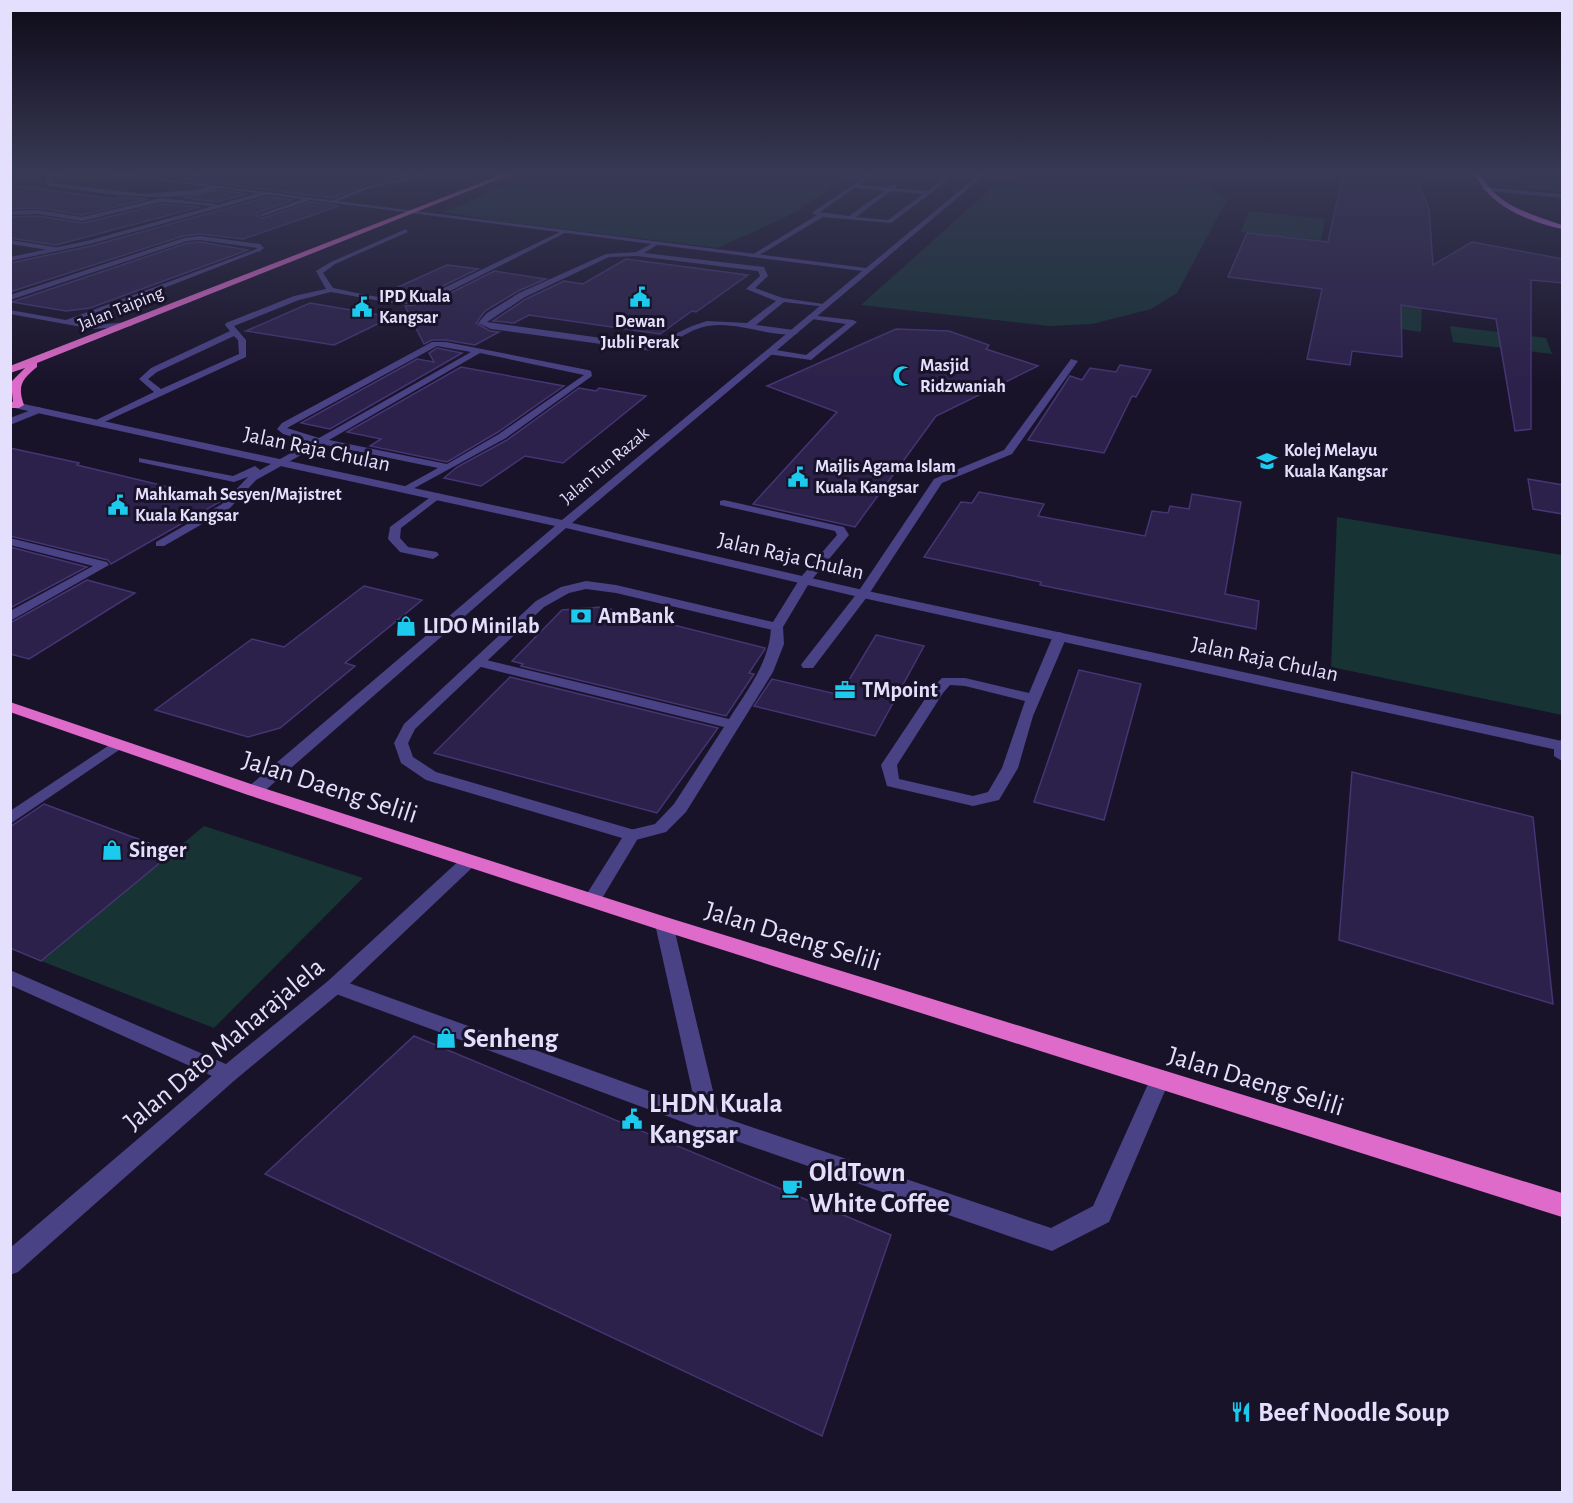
<svg xmlns="http://www.w3.org/2000/svg" width="1573" height="1503" viewBox="0 0 1573 1503" font-family="'Alegreya Sans',sans-serif">
  <rect width="100%" height="100%" fill="#19132a"/>
  <!-- green -->
  <g fill="#173334">
    <polygon points="534,173 854,173 790,215 718,248 498,221 444,212"/>
    <polygon points="1027,173 1168,173 1210,187 1227,200 1177,293 1151,309 1092,324 1050,326 861,305 996,184 1013,185"/>
    <polygon points="1508,173 1562,173 1562,192 1523,188"/>
    <polygon points="1249,211 1325,219 1321,240 1241,232"/>
    <polygon points="1370,298 1422,304 1421,332 1366,324"/>
    <polygon points="1450,326 1546,338 1552,354 1453,342"/>
    <polygon points="1337,517 1562,555 1562,715 1331,667"/>
    <polygon points="204,826 363,878 214,1028 41,961"/>
  </g>
  <!-- building -->
  <g fill="#2c214a" stroke="#453574" stroke-width="1.5">
    <polygon points="206,173 414,173 366,184 332,198 183,179"/>
    <polygon points="1343,173 1414,173 1429,209 1433,265 1472,242 1563,259 1563,283 1531,280 1531,429 1515,431 1496,319 1401,305 1402,357 1352,351 1350,365 1307,359 1322,289 1228,277 1247,233 1328,242"/>
    <polygon points="10,185 115,199 122,197 148,199 82,215 38,208 10,209"/>
    <polygon points="218,190 247,194 217,202 183,198"/>
    <polygon points="267,197 293,200 257,213 258,217 264,218 311,202 339,206 243,239 200,234 183,236 10,292 10,263 91,246"/>
    <polygon points="161,204 200,207 56,245 10,238 10,217 38,216 83,223"/>
    <polygon points="200,242 248,250 90,308 66,311 12,302 187,243"/>
    <polygon points="626,259 748,275 696,312 692,311 660,334 529,315 514,323 493,321 526,299 564,281 583,284"/>
    <polygon points="447,265 478,269 424,295 400,297 396,288"/>
    <polygon points="494,271 546,279 518,291 485,311 476,323 490,331 499,332 475,345 446,340 432,340 424,344 405,306 431,303"/>
    <polygon points="310,303 392,317 334,345 246,331"/>
    <polygon points="896,329 949,331 989,345 986,349 1038,366 936,416 855,527 753,504 837,412 767,386"/>
    <polygon points="437,348 462,353 330,429 301,423 417,359 434,362 429,353"/>
    <polygon points="1120,365 1151,370 1136,397 1132,396 1104,453 1028,440 1070,376 1082,380 1090,368 1116,372"/>
    <polygon points="461,367 564,386 498,432 447,462 370,446 381,439 347,432"/>
    <polygon points="579,388 596,391 599,388 646,396 563,463 525,456 481,486 444,478 457,467 507,440"/>
    <polygon points="10,448 79,463 77,465 223,500 111,564 108,560 10,536"/>
    <polygon points="1528,479 1563,485 1563,514 1533,509"/>
    <polygon points="979,492 1044,504 1038,516 1145,536 1152,511 1168,513 1170,506 1189,509 1192,494 1241,502 1225,594 1259,601 1256,629 1040,585 1041,582 924,557 961,502 972,503"/>
    <polygon points="10,547 87,567 10,608"/>
    <polygon points="87,580 135,593 29,659 10,654 10,623"/>
    <polygon points="364,586 422,600 345,663 355,666 280,728 248,737 155,710 252,639 284,647"/>
    <polygon points="602,607 765,648 765,649 749,673 754,674 726,716 521,666 523,664 512,661 562,610"/>
    <polygon points="876,635 924,646 875,736 754,706 772,679 840,695"/>
    <polygon points="1079,670 1141,684 1104,820 1034,802"/>
    <polygon points="510,677 718,728 657,813 434,753"/>
    <polygon points="1352,772 1533,817 1553,1004 1339,940"/>
    <polygon points="44,804 173,852 41,961 10,948 10,827"/>
    <polygon points="414,1036 891,1235 822,1436 265,1174"/>
  </g>
  <g fill="none" stroke-linecap="round" stroke-linejoin="round">
    <!-- service -->
    <g fill="#494285" fill-rule="evenodd">
      <path d="M57 173H64L49 181 51 183 145 194 193 190 218 185 221 187C182 206 90 193 47 185L44 179Z"/>
      <polygon points="424,173 432,173 414,180 370,188 333,203 328,202 367,186"/>
      <path d="M870 173H876L860 185 888 187 894 184 897 186 895 188 927 191 943 179 895 173 951 178 891 223 823 217 756 257H752V255L817 215 813 214V212ZM855 188 884 191 849 216 820 212ZM891 191 923 194 888 220 856 217Z"/>
      <polygon points="309,197 311,200 263,216 258,215"/>
      <path d="M406 229 408 232 335 264 323 273 333 288C363 294 395 303 425 297L562 231 567 232 430 301 412 304 391 303 331 292 299 300 234 326 246 340V357L100 424 92 422 154 392 139 379 151 368 230 331 225 325 226 323 294 296 326 289 316 271 331 262ZM234 336 238 340 239 354 161 389 148 379 157 372Z"/>
      <polygon points="200,236 260,244 264,248 259,252 256,250 257,248 200,240 187,241 10,300 10,295 184,238"/>
      <polygon points="10,240 55,247 58,249 55,251 10,244"/>
      <path d="M655 242 657 245 644 253 764 267 768 276 755 288 783 298 830 305 826 307 784 302 756 325 794 330 798 332 797 334C768 337 737 321 708 326 688 329 672 345 652 351L491 329 478 323 487 313 519 293 606 254 636 252ZM637 256 758 271 760 276 746 289 776 301 747 323 707 321 692 326 652 345 487 322 525 297 609 257Z"/>
      <polygon points="809,315 853,320 857,322 811,360 767,354 766,352 770,349 806,355 846,324 812,319 808,317"/>
      <path d="M432 342H446L588 370 591 371 592 376 506 438 409 491 405 492 400 489 438 468 321 444 256 480 230 508 164 546H156V542L222 504 248 477 234 482 139 462V458L233 476 255 466 260 470 311 442 283 434 277 429 282 423ZM437 346 471 352 319 438 287 428ZM480 353 584 375 499 434 447 464 329 440Z"/>
      <polygon points="1071,359 1078,361 1012,454 942,483 867,597 813,668 803,668 801,665 803,662 858,592 934,479 1004,450"/>
      <polygon points="39,407 44,410 42,412 10,425 10,418"/>
      <polygon points="436,493 440,494 440,498 401,528 400,538 408,547 437,552 439,555 433,559 400,552 388,539 390,527"/>
      <polygon points="724,500 844,527 849,535 809,583 801,583 801,577 837,535 835,531 720,505 720,501"/>
      <polygon points="10,538 107,562 109,565 10,621 10,611 93,566 10,545"/>
      <path d="M777 623 783 627 784 644 773 672 686 812 666 832 632 841 626 839 624 835 626 831 655 824 674 804 724 727 473 665 471 662 478 658 729 719C747 690 770 662 771 627Z"/>
      <path d="M1060 632 1067 636 1033 716 1018 768 999 800 973 806 887 786 881 765 933 687 942 678H965L1029 693 1053 636ZM950 685 965 686 1025 701 1002 768 988 792 973 796 899 779 897 765 943 693Z"/>
      <polygon points="117,740 122,742 124,745 122,748 10,824 10,811"/>
      <polygon points="1561,740 1562,741 1562,761 1554,756 1554,745"/>
      <polygon points="664,917 670,919 673,924 719,1116 1051,1228 1093,1206 1153,1073 1160,1070 1167,1073 1170,1079 1109,1222 1052,1251 710,1132 328,991 326,986 328,981 335,978 696,1108 655,924 658,919"/>
      <polygon points="10,970 235,1068 238,1074 235,1080 228,1083 221,1080 10,985"/>
    </g>
    <!-- minor -->
    <g fill="#494285" fill-rule="evenodd">
      <polygon points="1483,187 1562,194 1562,198 1481,190"/>
      <polygon points="267,191 269,194 90,244 10,261 10,257 87,241"/>
      <polygon points="161,198 216,204 213,206 161,202 82,221 38,214 10,215 10,211 38,210 82,217"/>
      <polygon points="257,249 262,250 76,322 93,325 129,322 132,322 132,326 93,329 10,314 10,310 66,320"/>
      <polygon points="805,576 811,580 783,627 777,631 616,593 586,589 569,593 544,607 415,729 408,743 413,757 436,772 638,831 640,835 598,905 592,907 586,905 583,900 622,838 426,780 401,763 394,743 404,724 536,601 561,587 586,581 616,585 773,622 799,580"/>
      <polygon points="469,855 475,857 477,861 475,865 342,991 235,1080 18,1272 10,1275 10,1248 221,1068 328,981 463,857"/>
    </g>
    <!-- tertiary -->
    <polygon fill="#494285" fill-rule="evenodd" points="100,173 115,173 866,268 981,173 987,173 572,523 863,590 1562,741 1562,751 863,598 566,528 260,795 248,795 246,791 248,787 555,526 10,407 10,401 562,520 862,271"/>
    <!-- primary -->
    <path fill="#cb6ff3" fill-rule="evenodd" d="M1474 173H1480C1495 205 1530 214 1562 225V229C1528 221 1490 207 1474 173Z"/>
    <!-- trunk -->
    <g fill="#de6ac9" fill-rule="evenodd">
      <path d="M506 173H514L37 363V367C22 379 17 386 24 405L19 408H10V402H13L11 382 25 368 10 373V366Z"/>
      <polygon points="10,702 260,787 666,917 1562,1193 1562,1217 657,929 248,795 10,712"/>
    </g>
  </g>
  <!-- sky -->
  <linearGradient id="sky" x2="0" y2="1"><stop stop-color="#0e0a17"/><stop offset="0.45" stop-color="#383955"/><stop offset="1" stop-color="#383955" stop-opacity="0"/></linearGradient>
  <rect width="1573" height="383" fill="url(#sky)"/>
  <!-- icons -->
  <defs>
    <g id="civic-bare" transform="scale(1.62)"><path d="M-.6-6.5H3V-4.5H.6V-3L4-1V1h2V6H-6V1h2V-1L-.6-3ZM-1.2 2.5V6h2.4V2.5Z" fill="#1bcaed" stroke="#19132a" stroke-width="2.5" paint-order="stroke"/></g>
    <g id="mosque-bare" transform="scale(1.62)"><path d="M3.5-4.9A6 6 0 1 0 3.5 4.9A5 5 0 1 1 3.5-4.9Z" fill="#1bcaed" stroke="#19132a" stroke-width="2.5" paint-order="stroke"/></g>
    <g id="school-bare" transform="scale(1.62)"><path d="M0-5L7-2L0 1L-7-2ZM-4 1L0 2.5L4 1V4Q0 6-4 4Z" fill="#1bcaed" stroke="#19132a" stroke-width="2.5" paint-order="stroke"/></g>
    <g id="bank-bare" transform="scale(1.62)"><path d="M-6-4H6V4H-6ZM0-2.3a2.3 2.3 0 1 0 0 4.6a2.3 2.3 0 1 0 0-4.6Z" fill="#1bcaed" stroke="#19132a" stroke-width="2.5" paint-order="stroke"/></g>
    <g id="shop-bare" transform="scale(1.62)"><path d="M-5-2.5h2.3a2.7 3.5 0 0 1 5.4 0H5L5.5 6h-11ZM-1.5-2.5h3a1.5 2.3 0 0 0-3 0Z" fill="#1bcaed" stroke="#19132a" stroke-width="2.5" paint-order="stroke"/></g>
    <g id="office-bare" transform="scale(1.62)"><path d="M-6-3h4V-5.5h4V-3h4V5H-6ZM-1-4.5V-3h2v-1.5ZM-6 0V1H6V0Z" fill="#1bcaed" stroke="#19132a" stroke-width="2.5" paint-order="stroke"/></g>
    <g id="cafe-bare" transform="scale(1.62)"><path d="M-5.5-4.5H6V0H3Q3 3.5 0 3.5H-2.5Q-5.5 3.5-5.5 0ZM3-3.2v2h1.7v-2ZM-6 4.5H4V6H-6Z" fill="#1bcaed" stroke="#19132a" stroke-width="2.5" paint-order="stroke"/></g>
    <g id="restaurant-bare" transform="scale(1.62)"><path d="M-5-6h1v4h1v-4h1v4h1v-4h1v5L-1.5 .5V6h-2V.5L-5-1ZM5-6V6H3V1.5H1.5Q1.5-4 5-6Z" fill="#1bcaed" stroke="#19132a" stroke-width="2.5" paint-order="stroke"/></g>
  </defs>
  <g fill-rule="evenodd">
    <use href="#civic-bare" x="640" y="297"/>
    <use href="#civic-bare" x="362" y="307"/>
    <use href="#mosque-bare" x="903" y="376"/>
    <use href="#school-bare" x="1267" y="461"/>
    <use href="#civic-bare" x="798" y="477"/>
    <use href="#civic-bare" x="118" y="505"/>
    <use href="#bank-bare" x="581" y="616"/>
    <use href="#shop-bare" x="406" y="626"/>
    <use href="#office-bare" x="845" y="690"/>
    <use href="#shop-bare" x="112" y="850"/>
    <use href="#shop-bare" x="446" y="1038"/>
    <use href="#civic-bare" x="632" y="1119"/>
    <use href="#cafe-bare" x="792" y="1188"/>
    <use href="#restaurant-bare" x="1241" y="1412"/>
  </g>
  <g text-anchor="middle" dominant-baseline="central" stroke-width="6" stroke-linejoin="round" paint-order="stroke">
    <!-- far-poi labels -->
    <g font-size="18" font-weight="bold" fill="#e4dffc" stroke="#19132a" text-anchor="start">
      <text x="379" y="297">IPD Kuala<tspan x="379" dy="21">Kangsar</tspan></text>
      <text x="640" y="322" text-anchor="middle">Dewan<tspan x="640" dy="21">Jubli Perak</tspan></text>
      <text x="920" y="366">Masjid<tspan x="920" dy="21">Ridzwaniah</tspan></text>
      <text x="1284" y="451">Kolej Melayu<tspan x="1284" dy="21">Kuala Kangsar</tspan></text>
      <text x="815" y="467">Majlis Agama Islam<tspan x="815" dy="21">Kuala Kangsar</tspan></text>
      <text x="135" y="495">Mahkamah Sesyen/Majistret<tspan x="135" dy="21">Kuala Kangsar</tspan></text>
    </g>
    <!-- far-street labels -->
    <g font-size="18" fill="#e4dffc" stroke="#19132a">
      <text transform="translate(121 309) rotate(-22)">Jalan Taiping</text>
      <text transform="translate(605 466) rotate(-40)">Jalan Tun Razak</text>
    </g>
    <!-- street labels -->
    <g font-size="22" fill="#e4dffc" stroke="#19132a">
      <text transform="translate(317 449) rotate(12)">Jalan Raja Chulan</text>
      <text transform="translate(791 556) rotate(13)">Jalan Raja Chulan</text>
      <text transform="translate(1265 659) rotate(12)">Jalan Raja Chulan</text>
    </g>
    <!-- poi labels -->
    <g font-size="22" font-weight="bold" fill="#e4dffc" stroke="#19132a" text-anchor="start">
      <text x="598" y="616">AmBank</text>
      <text x="423" y="626">LIDO Minilab</text>
      <text x="862" y="690">TMpoint</text>
      <text x="129" y="850">Singer</text>
    </g>
    <!-- near-street labels -->
    <g font-size="27" fill="#e4dffc" stroke="#19132a">
      <text transform="translate(330 787) rotate(18)">Jalan Daeng Selili</text>
      <text transform="translate(793 936) rotate(17)">Jalan Daeng Selili</text>
      <text transform="translate(224 1044) rotate(-40)">Jalan Dato Maharajalela</text>
      <text transform="translate(1256 1081) rotate(17)">Jalan Daeng Selili</text>
    </g>
    <!-- near-poi labels -->
    <g font-size="27" font-weight="bold" fill="#e4dffc" stroke="#19132a" text-anchor="start">
      <text x="463" y="1038">Senheng</text>
      <text x="649" y="1103">LHDN Kuala<tspan x="649" dy="31">Kangsar</tspan></text>
      <text x="809" y="1172">OldTown<tspan x="809" dy="31">White Coffee</tspan></text>
      <text x="1258" y="1412">Beef Noodle Soup</text>
    </g>
  </g>
  <!-- border -->
  <rect width="1573" height="1503" fill="none" stroke="#e4dffc" stroke-width="24"/>
</svg>
